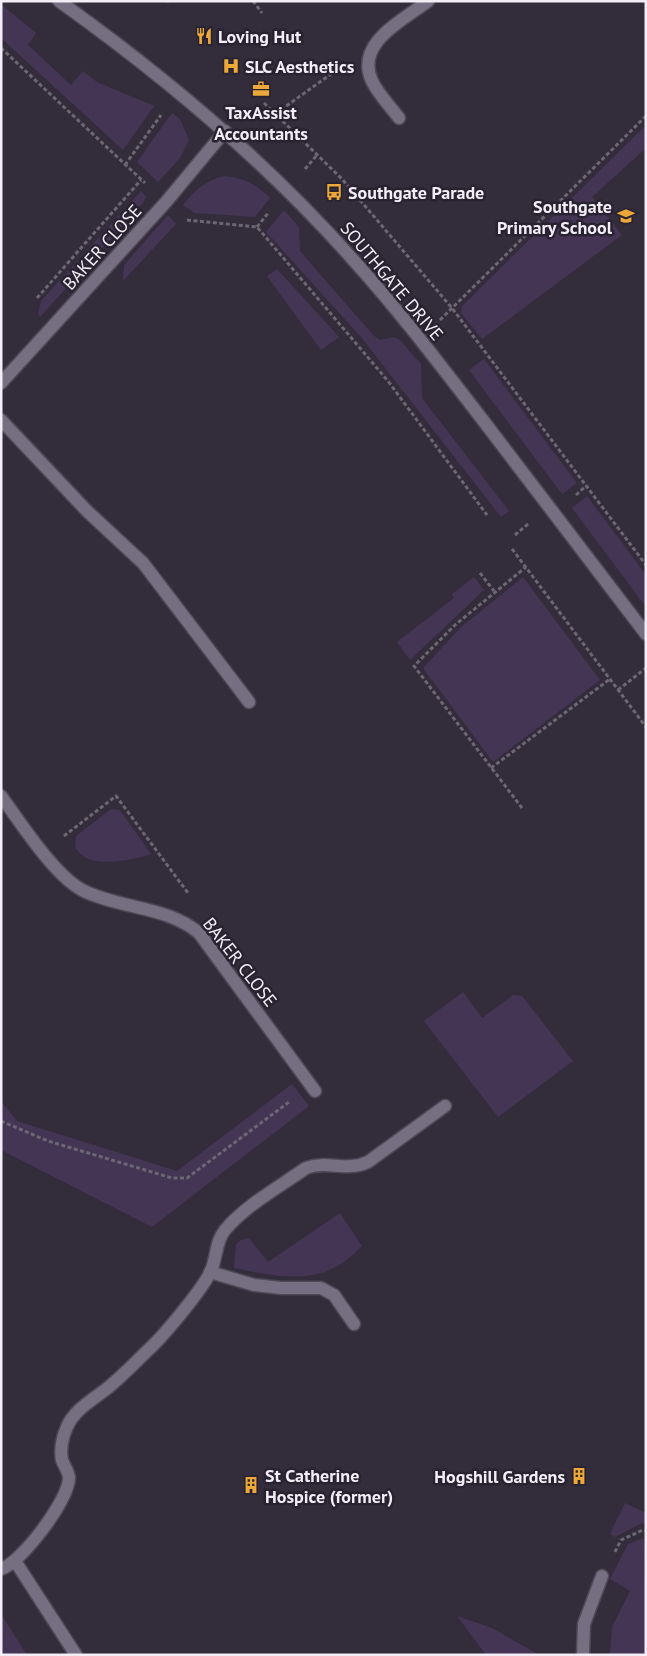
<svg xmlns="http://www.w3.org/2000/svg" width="647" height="1656" viewBox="0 0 647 1656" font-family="'PT Sans',sans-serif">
  <rect width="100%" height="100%" fill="#332c3b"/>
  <!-- green -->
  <g fill="#443555">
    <polygon points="1,4 36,33 28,45 71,85 83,71 97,82 154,106 123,150 1,38"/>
    <polygon points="172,113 180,119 189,140 180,158 158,182 137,162"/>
    <polygon points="646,125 646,148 592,197 622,235 482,339 461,313 462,306"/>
    <path d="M224 176C244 178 256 184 270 198L255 217 194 213 183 205C195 190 205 181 224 176Z"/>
    <polygon points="141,191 146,197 143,203 40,317 38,314 41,301"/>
    <polygon points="284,210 299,227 300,251 373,335 380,340 394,337 400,340 421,364 422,398 509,511 501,517 361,337 266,232"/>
    <polygon points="168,215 176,224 123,281 124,265"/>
    <polygon points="277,269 339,337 321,350 267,276"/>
    <polygon points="484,359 577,483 562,494 469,370"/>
    <polygon points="587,496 646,575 646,607 572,508"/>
    <polygon points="474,577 484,590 410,660 397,642 454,598 452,594"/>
    <polygon points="523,577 600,680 493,762 423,668 460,628"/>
    <path d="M111 809 120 810 151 854C134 860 98 867 83 856 80 854 77 850 75 847L76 836Z"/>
    <polygon points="463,992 482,1018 513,995 522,996 573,1061 498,1117 424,1021"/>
    <polygon points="292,1084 309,1106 152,1227 1,1150 1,1101 17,1121 177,1171"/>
    <path d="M340 1213 362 1246C355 1252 347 1261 338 1266 305 1284 268 1275 234 1268L236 1244 241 1240 249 1238 268 1262Z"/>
    <polygon points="625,1503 646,1513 646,1525 642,1523 615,1537 610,1534"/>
    <polygon points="644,1538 646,1655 610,1655 612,1627 630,1591 610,1579 628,1544"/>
    <polygon points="1,1614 27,1655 1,1655"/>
    <polygon points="457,1616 492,1628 539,1655 486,1655"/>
  </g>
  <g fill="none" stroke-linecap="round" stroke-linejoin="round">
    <!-- lane casing -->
    <g stroke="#4e4755" stroke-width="15">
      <g id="lane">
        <polyline points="1,420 87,511 143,563 249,702"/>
        <polyline points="210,1272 254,1285 281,1288 321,1288 334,1295 354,1324"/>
        <polyline points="15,1561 76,1655"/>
        <path d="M1 1569C21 1563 69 1500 69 1478 69 1472 64 1466 62 1460 60 1450 62 1437 67 1427 74 1409 96 1398 110 1386 123 1375 134 1364 146 1352 163 1337 200 1292 210 1273 217 1259 215 1242 225 1230 246 1205 279 1187 306 1168 327 1160 347 1172 368 1162L445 1106"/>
      </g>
    </g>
    <!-- street casing -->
    <g stroke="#4e4755" stroke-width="15">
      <g id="street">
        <path d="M59 1C167 78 268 163 356 263 401 313 441 366 482 419 537 490 591 562 646 634"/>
        <path d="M399 118C390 106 378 94 372 81 354 43 404 20 428 1"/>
        <polyline points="1,383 166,202 225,131"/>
        <path d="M1 796C21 823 55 877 84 891 121 909 167 906 199 933L315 1091"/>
        <polyline points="583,1655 584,1624 602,1576"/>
      </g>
    </g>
    <!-- path -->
    <g stroke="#6d6674" stroke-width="3" stroke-dasharray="4 2.5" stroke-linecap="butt">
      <polyline points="168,1 169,2"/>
      <polyline points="253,1 262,13"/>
      <polyline points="1,48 145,183"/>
      <polyline points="264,103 342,179 452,308 646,565"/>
      <polyline points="250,116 275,114 341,67"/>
      <polyline points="125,165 161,115"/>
      <polyline points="305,169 317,155"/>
      <polyline points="187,220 257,227 388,381 487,515"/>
      <polyline points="257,227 269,212"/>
      <polyline points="37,298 141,180"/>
      <polyline points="440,320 646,116"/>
      <polyline points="576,495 586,486"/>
      <polyline points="515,535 528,524"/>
      <polyline points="512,549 646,727"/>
      <polyline points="480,573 494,591"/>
      <polyline points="618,690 646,668"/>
      <polyline points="491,768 610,679"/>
      <polyline points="522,808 414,666 455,625 526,567"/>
      <polyline points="64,836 116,796 188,893"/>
      <polyline points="1,1121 48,1141 172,1178 187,1178 289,1102"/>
      <polyline points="615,1552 621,1540 643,1530 646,1531"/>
    </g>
    <!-- lane -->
    <use href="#lane" stroke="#766e81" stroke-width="12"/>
    <!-- street -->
    <use href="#street" stroke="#766e81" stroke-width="12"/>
  </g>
  <!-- icons -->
  <defs>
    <g id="restaurant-bare" transform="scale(1.35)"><path d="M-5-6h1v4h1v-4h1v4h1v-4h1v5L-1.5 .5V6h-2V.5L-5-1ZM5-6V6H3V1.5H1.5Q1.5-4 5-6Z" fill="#eca93a" stroke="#292331" stroke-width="2.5" paint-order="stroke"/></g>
    <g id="hospital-bare" transform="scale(1.35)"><path d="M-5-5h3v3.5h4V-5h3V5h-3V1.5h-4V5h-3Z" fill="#eca93a" stroke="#292331" stroke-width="2.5" paint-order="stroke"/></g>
    <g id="office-bare" transform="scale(1.35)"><path d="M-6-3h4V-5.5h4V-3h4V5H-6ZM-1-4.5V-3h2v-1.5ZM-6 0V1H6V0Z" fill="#eca93a" stroke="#292331" stroke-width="2.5" paint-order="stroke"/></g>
    <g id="bus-bare" transform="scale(1.35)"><path d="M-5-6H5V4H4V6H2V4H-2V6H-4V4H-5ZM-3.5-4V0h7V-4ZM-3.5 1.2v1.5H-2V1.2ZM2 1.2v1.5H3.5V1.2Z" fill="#eca93a" stroke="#292331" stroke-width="2.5" paint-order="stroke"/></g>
    <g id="school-bare" transform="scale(1.35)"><path d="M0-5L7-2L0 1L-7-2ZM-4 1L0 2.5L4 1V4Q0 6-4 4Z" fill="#eca93a" stroke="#292331" stroke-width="2.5" paint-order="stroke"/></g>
    <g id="building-bare" transform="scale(1.35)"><path d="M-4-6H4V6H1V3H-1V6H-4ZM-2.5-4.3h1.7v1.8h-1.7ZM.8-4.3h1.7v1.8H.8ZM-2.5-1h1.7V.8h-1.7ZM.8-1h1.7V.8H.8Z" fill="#eca93a" stroke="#292331" stroke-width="2.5" paint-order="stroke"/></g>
  </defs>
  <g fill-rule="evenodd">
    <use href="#restaurant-bare" x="204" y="36"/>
    <use href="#hospital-bare" x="231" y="66"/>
    <use href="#office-bare" x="261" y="89"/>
    <use href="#bus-bare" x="334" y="192"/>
    <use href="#school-bare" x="626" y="216"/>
    <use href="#building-bare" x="579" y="1476"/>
    <use href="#building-bare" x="251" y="1485"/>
  </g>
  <g text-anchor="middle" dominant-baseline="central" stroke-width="5" stroke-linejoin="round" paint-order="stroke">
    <!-- poi labels -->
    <g font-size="18" font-weight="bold" fill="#f2edf7" stroke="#292331" text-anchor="start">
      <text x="218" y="36">Loving Hut</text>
      <text x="245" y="66">SLC Aesthetics</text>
      <text x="261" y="112" text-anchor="middle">TaxAssist<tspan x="261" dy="21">Accountants</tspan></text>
      <text x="348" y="192">Southgate Parade</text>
      <text x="612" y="206" text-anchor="end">Southgate<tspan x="612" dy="21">Primary School</tspan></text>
      <text x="265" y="1475">St Catherine<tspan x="265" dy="21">Hospice (former)</tspan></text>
      <text x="565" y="1476" text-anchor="end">Hogshill Gardens</text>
    </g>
    <!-- street labels -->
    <g font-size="18" fill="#f2edf7" stroke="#292331">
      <text transform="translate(102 247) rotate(-48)">BAKER CLOSE</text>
      <text transform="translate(392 281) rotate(50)">SOUTHGATE DRIVE</text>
      <text transform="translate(240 962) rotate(52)">BAKER CLOSE</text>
    </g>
  </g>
  <!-- border -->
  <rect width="647" height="1656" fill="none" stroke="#f2edf7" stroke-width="5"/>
</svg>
